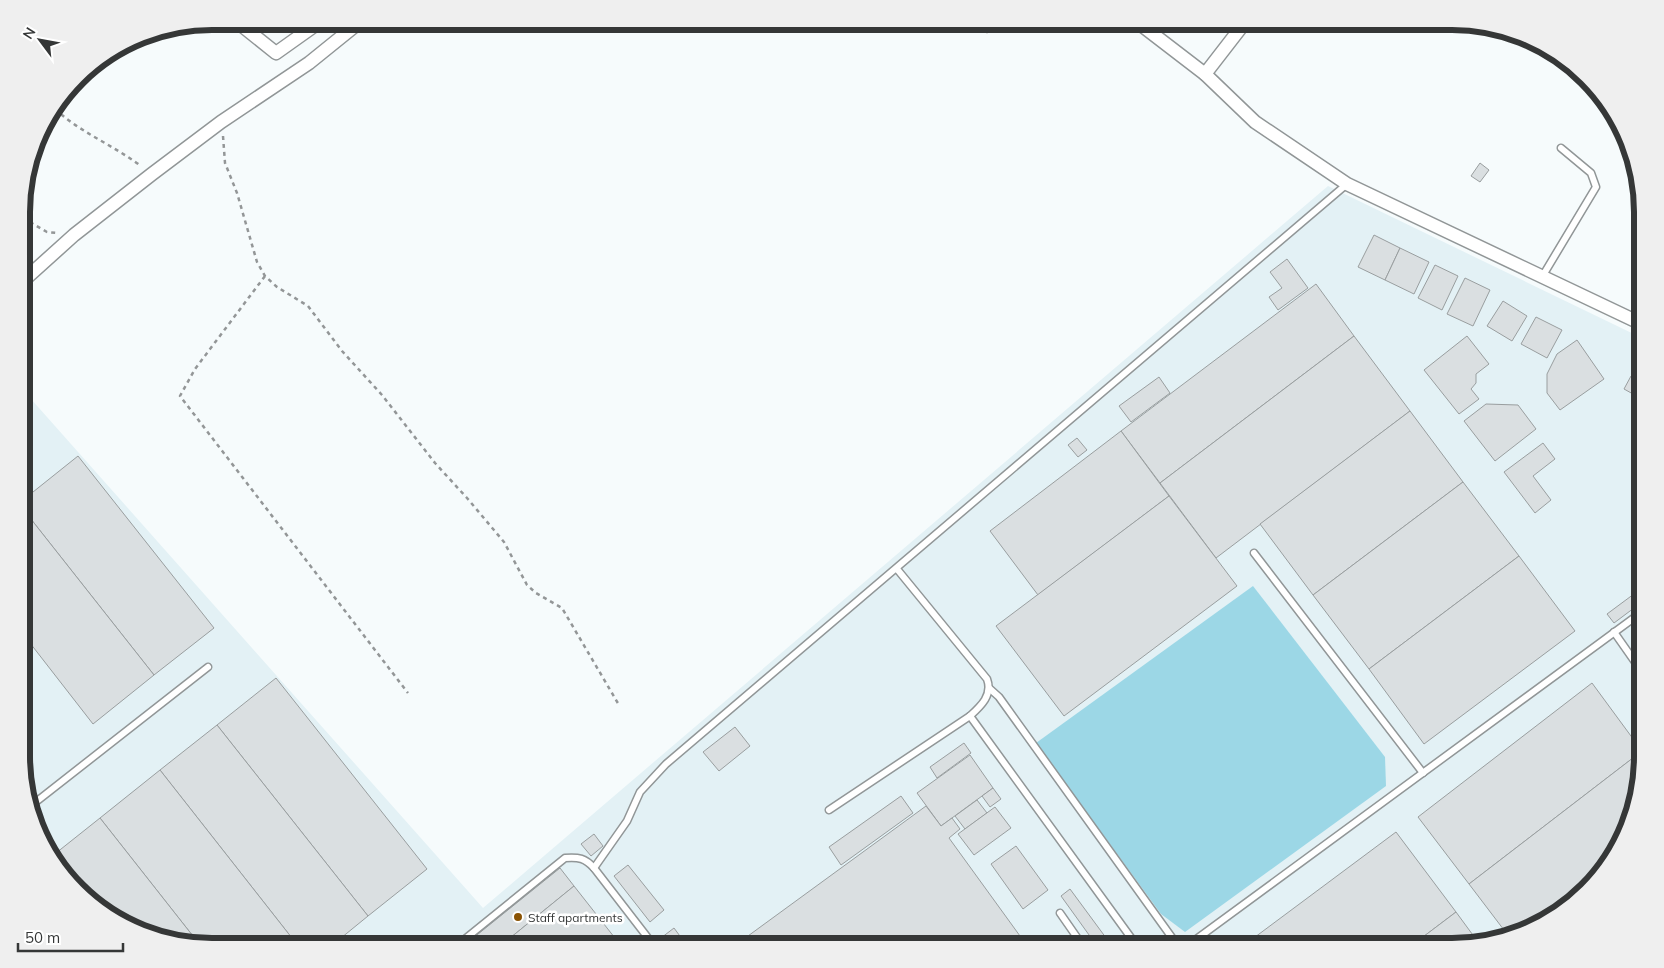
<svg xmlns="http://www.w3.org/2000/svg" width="1664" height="968" viewBox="0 0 1664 968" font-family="Mulish,sans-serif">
  <rect width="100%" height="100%" fill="#f6fbfc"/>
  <!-- built -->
  <polygon fill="#e3f1f5" points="1328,186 1642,338 1642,769 1617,852 1587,891 1548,921 1465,946 211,947 162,940 116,921 53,862 23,781 23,390 483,908"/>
  <!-- green -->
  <polygon fill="#9cd7e6" points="1253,586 1385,757 1386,786 1185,932 1161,914 1036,743"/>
  <!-- building -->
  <g fill="#dadfe1" stroke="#999e9f">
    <polygon points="1480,163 1489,170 1480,182 1471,176"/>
    <polygon points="1374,235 1400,248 1385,280 1358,267"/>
    <polygon points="1400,248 1429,262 1414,294 1385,280"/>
    <polygon points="1287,259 1308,288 1278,310 1269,297 1282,288 1270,272"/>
    <polygon points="1435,265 1458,276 1442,310 1418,298"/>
    <polygon points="1465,278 1490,290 1473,326 1447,314"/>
    <polygon points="1316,284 1354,336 1160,483 1121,431"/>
    <polygon points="1503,301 1527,316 1512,341 1487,326"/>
    <polygon points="1536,317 1562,330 1547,358 1521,344"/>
    <polygon points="1354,336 1410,411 1216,558 1160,483"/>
    <polygon points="1467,336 1489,364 1476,374 1476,383 1471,389 1479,399 1459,414 1424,370"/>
    <polygon points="1577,340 1604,379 1560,410 1547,393 1547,374 1557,354"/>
    <polygon points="1642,371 1642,399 1624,389 1631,376 1637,380"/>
    <polygon points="1159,377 1170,393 1131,422 1119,406"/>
    <polygon points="1486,404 1518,405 1536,429 1495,461 1464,421"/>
    <polygon points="1410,411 1463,482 1313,595 1260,524"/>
    <polygon points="1121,431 1169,496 1038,595 990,531"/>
    <polygon points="1077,438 1087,450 1078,457 1068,445"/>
    <polygon points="1543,443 1555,459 1533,476 1551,500 1535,513 1504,472"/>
    <polygon points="78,456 214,628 154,675 23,509 23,500"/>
    <polygon points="1463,482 1519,556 1369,669 1313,595"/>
    <polygon points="1169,496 1237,586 1064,716 996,626"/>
    <polygon points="23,509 154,675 93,724 23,634"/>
    <polygon points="1519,556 1575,631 1424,744 1369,669"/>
    <polygon points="1642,588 1642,602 1614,623 1607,614"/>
    <polygon points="276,678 427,869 368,916 217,725"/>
    <polygon points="1592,683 1642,751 1469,884 1418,817"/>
    <polygon points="217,725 368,916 330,947 299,947 160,770"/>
    <polygon points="735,727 750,746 719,771 703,752"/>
    <polygon points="964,743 971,753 937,778 930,767"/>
    <polygon points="1642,751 1642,769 1617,852 1587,891 1548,921 1507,934 1469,884"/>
    <polygon points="970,755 993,788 941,826 917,793"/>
    <polygon points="160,770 299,947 200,945 100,818"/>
    <polygon points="993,788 1001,799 990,807 982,796"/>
    <polygon points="901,796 913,813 841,865 829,847"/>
    <polygon points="977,800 987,813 965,829 955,816"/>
    <polygon points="926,806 941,826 952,818 960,829 949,838 1020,936 1005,946 738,947 737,944"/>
    <polygon points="995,807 1011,828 974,855 958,834"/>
    <polygon points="100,818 200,945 162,940 116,921 53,862 51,857"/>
    <polygon points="1396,832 1456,912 1411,946 1243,946"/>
    <polygon points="594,834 603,846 591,856 581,844"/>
    <polygon points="1016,846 1048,890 1023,909 991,864"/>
    <polygon points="628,865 664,910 650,922 614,876"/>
    <polygon points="560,868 574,886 499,947 462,947"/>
    <polygon points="574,886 622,947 499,947"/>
    <polygon points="1070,889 1112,946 1097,946 1061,896"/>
    <polygon points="1456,912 1478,942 1465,946 1411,946"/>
    <polygon points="674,928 688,947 661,947 657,941"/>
    <polygon points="1020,936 1028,946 1005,946"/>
  </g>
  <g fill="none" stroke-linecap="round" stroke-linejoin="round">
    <!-- lane casing -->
    <g stroke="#919697" stroke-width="9">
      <g id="lane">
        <polyline points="1542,277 1596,187 1591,173 1561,148"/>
        <polyline points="1254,553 1423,773"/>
        <polyline points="1614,632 1642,672"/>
        <polyline points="1636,663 1642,658"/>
        <polyline points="989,688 999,697 1178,946"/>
        <polyline points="970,716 1137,946"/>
        <polyline points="32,805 208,667"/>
        <path d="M829 810 970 716C981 706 993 695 987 679L897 569"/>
        <polyline points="594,868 627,821 640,792 666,764 1347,184"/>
        <polyline points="1060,913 1083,946"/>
        <polyline points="1187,946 1642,612"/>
        <path d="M455 947 565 858C579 857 585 858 594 868L655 947"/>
      </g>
    </g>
    <!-- street casing -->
    <g stroke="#919697" stroke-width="15">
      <g id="street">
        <polyline points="236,21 276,53 321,21"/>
        <polyline points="1136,21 1205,74 1255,122 1347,184 1642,324"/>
        <polyline points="1205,74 1246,21"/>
        <polyline points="23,281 74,235 152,174 221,122 309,63 361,21"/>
      </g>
    </g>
    <!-- path -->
    <g stroke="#939697" stroke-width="2.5" stroke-dasharray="4 4" stroke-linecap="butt">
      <polyline points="963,21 987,32 993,30 999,21"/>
      <path d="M55 109C81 133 113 145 141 166"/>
      <polyline points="223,136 225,163 237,193 257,262 265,276 277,287 308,306 342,351 382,395 435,463 467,498 504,542 527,585 536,593 562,608 619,705"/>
      <polyline points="23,218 47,232 57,233"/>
      <polyline points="265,276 195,369 180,396 408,693"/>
    </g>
    <!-- lane -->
    <use href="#lane" stroke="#fff" stroke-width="6"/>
    <!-- street -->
    <use href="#street" stroke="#fff" stroke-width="12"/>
  </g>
  <!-- markers -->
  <circle fill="#8a5304" stroke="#fff" stroke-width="2" cx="518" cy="917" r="5"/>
  <g text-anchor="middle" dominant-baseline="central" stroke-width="5" stroke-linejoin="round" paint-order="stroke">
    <!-- poi labels -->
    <g font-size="12" fill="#353737" stroke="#fff" text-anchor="start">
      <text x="528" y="917">Staff apartments</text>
    </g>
  </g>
  <!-- crop -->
  <path d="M0 0H1664V968H0ZM212 30H1452A182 182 0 0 1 1634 212V756A182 182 0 0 1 1452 938H212A182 182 0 0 1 30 756V212A182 182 0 0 1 212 30Z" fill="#efefef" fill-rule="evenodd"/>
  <path fill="none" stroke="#353737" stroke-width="6" d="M212 30H1452A182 182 0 0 1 1634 212V756A182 182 0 0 1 1452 938H212A182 182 0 0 1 30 756V212A182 182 0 0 1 212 30Z"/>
  <!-- north arrow -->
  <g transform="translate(40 40) rotate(302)" stroke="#ffffff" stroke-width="4" paint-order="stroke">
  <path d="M0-4L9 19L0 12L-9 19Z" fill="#353737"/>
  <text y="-8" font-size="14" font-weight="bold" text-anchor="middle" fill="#353737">N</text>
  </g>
  <!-- scale -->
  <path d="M18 943v8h105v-8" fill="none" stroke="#353737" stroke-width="2.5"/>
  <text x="25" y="943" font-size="15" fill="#353737" stroke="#ffffff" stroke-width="4" paint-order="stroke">50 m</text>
</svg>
